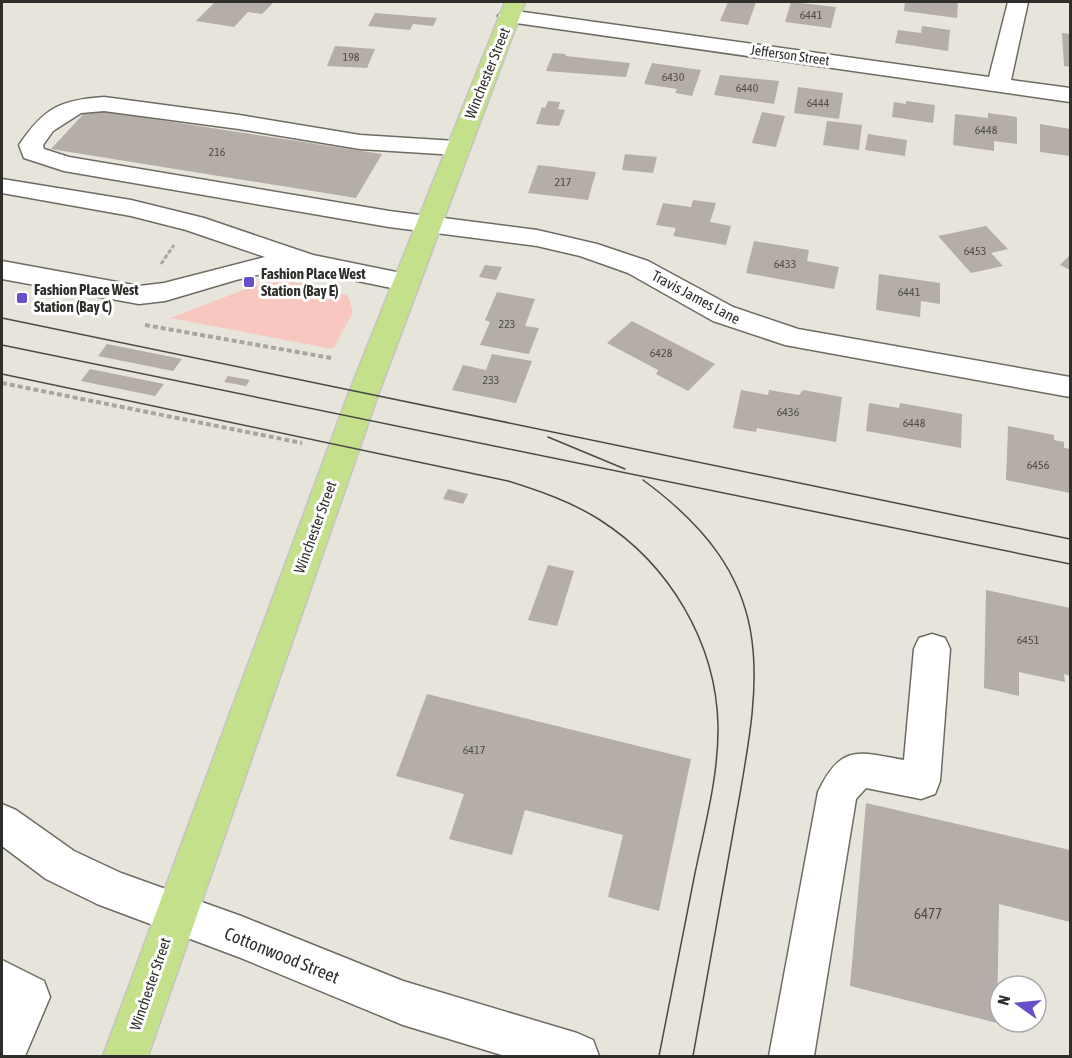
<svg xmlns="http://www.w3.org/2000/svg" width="1072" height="1058" viewBox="0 0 1072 1058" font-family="'Asap Condensed',sans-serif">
  <rect width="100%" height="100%" fill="#e7e5db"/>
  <!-- green -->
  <polygon fill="#f7c7c0" points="270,280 322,285 348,296 353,312 333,349 170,318"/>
  <!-- building -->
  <g fill="#b5ada7">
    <polygon points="215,2 274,2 262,14 248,12 234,27 196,21"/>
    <polygon points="728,2 756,2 748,25 720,21"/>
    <polygon points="791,2 836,7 831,28 785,22"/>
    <polygon points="905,2 958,2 957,18 904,11"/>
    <polygon points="375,13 437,18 433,26 413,24 410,30 368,26"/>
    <polygon points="922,26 950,30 948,51 895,43 898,30 921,33"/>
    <polygon points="1062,33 1070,34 1070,67 1064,66"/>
    <polygon points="335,46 375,49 367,68 327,66"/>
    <polygon points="553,53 565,54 566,56 630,63 626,77 546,71"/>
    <polygon points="652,63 701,70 692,96 675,93 677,89 644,84"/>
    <polygon points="720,75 779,81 774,104 714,95"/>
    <polygon points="798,87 843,93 839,119 794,113"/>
    <polygon points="548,101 560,102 558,109 565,110 559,126 536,124 542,107 545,108"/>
    <polygon points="906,101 935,105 933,123 892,117 894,102 906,104"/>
    <polygon points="88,109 382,154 356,198 51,149"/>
    <polygon points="762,112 785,116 776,147 752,143"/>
    <polygon points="988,113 1017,117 1017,144 994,141 994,151 953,145 955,114 988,118"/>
    <polygon points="827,121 862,125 859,150 823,145"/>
    <polygon points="1040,124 1070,129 1070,156 1040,152"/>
    <polygon points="868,134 907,140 905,156 865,150"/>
    <polygon points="625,154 657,157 653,173 622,170"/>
    <polygon points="538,165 596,172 588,200 528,193"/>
    <polygon points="693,200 716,203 710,222 731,226 726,245 673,236 676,228 656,225 663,203 691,207"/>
    <polygon points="986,226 1008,249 991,253 1003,266 971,273 938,236"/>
    <polygon points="754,241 809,250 807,261 839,267 834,289 746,273"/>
    <polygon points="1070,255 1070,270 1060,265"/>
    <polygon points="485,265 502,267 496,280 479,277"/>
    <polygon points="879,274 940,283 940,304 921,301 920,317 876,310"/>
    <polygon points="497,292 535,299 525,326 539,328 529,354 480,345 490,322 485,320"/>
    <polygon points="632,321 715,364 688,391 656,374 658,370 607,343"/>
    <polygon points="107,344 182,359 173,371 98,356"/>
    <polygon points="492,354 532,361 516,403 452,390 463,365 486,370"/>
    <polygon points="90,369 164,384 155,396 81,381"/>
    <polygon points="228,376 250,380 246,386 224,382"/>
    <polygon points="741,390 768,395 769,390 799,395 803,390 842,397 836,442 757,428 756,432 733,428"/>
    <polygon points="869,403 899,408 900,403 962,414 961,448 866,431"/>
    <polygon points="1008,426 1054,435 1054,440 1064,442 1064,448 1070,449 1070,493 1006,480"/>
    <polygon points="448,489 468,494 463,504 443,499"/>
    <polygon points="548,565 574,571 557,626 528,620"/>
    <polygon points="986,590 1070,608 1070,676 1064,674 1065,682 1019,672 1019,696 984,688"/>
    <polygon points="427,694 691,759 659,911 608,897 623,835 525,810 512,855 449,839 464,794 396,776"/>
    <polygon points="866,803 1070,850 1070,922 999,904 997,1023 850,986"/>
  </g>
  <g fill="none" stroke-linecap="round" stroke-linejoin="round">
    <!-- minor casing -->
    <g stroke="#6e6b63" stroke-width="3">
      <g id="minor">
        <polygon points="1008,2 1028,2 1011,80 1070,88 1070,102 509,22 502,20 498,16 502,12 509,10 989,77"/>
        <path d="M104 97 239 115 360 135 456 141 465 143 468 148 465 153 456 155 360 149 239 129 104 111 81 113 53 131 43 145 44 149 69 157 389 211 537 230 597 244 648 261 733 307 798 329 1070 377V397L785 345 713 321 628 273 580 256 537 246 389 227 64 171 24 158 19 145C44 108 60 100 104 97Z"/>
        <polygon points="2,179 131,200 204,218 313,255 416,276 420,282 416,288 406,291 304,270 270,272 236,280 165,301 139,304 2,279 2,261 139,286 164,283 265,257 186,230 131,216 2,193"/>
        <path d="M932 634 945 638 950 649 940 781 935 794 921 799 866 788 856 799 814 1056H769L818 792C841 743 859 752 904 760L914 649 919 638Z"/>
        <polygon points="2,804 16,810 74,851 121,873 241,916 403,981 577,1033 593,1040 599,1056 505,1056 403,1025 241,958 97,904 46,879 2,846"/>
        <polygon points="2,960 44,981 50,997 25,1056 2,1056"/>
      </g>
    </g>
    <!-- major casing -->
    <g stroke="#c5c4c4" stroke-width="3">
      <polygon id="major" points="505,2 525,2 378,395 148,1056 103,1056 348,395"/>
    </g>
    <!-- path-far1 -->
    <polyline stroke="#a7a69e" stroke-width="3" stroke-dasharray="4.5 2" stroke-linecap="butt" points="161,264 174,245"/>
    <!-- path -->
    <g stroke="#a7a69e" stroke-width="4" stroke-dasharray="5 3" stroke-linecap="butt">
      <polyline points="145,325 331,358"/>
      <polyline points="2,383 302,443"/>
    </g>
    <!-- minor -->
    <use href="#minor" fill="#fff" fill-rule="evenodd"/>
    <!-- major -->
    <use href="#major" fill="#c4e08b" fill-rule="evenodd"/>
    <!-- tram -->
    <g stroke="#4c4a46" stroke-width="1.5">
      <polyline points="2,318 1070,539"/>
      <polyline points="2,345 1070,564"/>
      <path d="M2 374 508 481C540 491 572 502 600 520 669 564 716 642 718 725 719 774 705 825 695 873 683 934 671 995 659 1056"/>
      <polyline points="548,437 625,469"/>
      <path d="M643 480C786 585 760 680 733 833 720 907 706 982 693 1056"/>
    </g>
  </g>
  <!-- markers -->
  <g fill="#684ec7" stroke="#fff" stroke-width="2">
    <rect x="243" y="276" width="12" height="12" rx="3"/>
    <rect x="16" y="292" width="12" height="12" rx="3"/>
  </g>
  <g text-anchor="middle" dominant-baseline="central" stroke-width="6" stroke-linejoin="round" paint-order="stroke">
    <!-- number labels -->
    <g font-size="12" fill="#504e4a">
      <text x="811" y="15">6441</text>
      <text x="351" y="57">198</text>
      <text x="673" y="77">6430</text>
      <text x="747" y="88">6440</text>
      <text x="818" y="103">6444</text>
      <text x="986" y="130">6448</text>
      <text x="217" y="152">216</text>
      <text x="563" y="182">217</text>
      <text x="975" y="251">6453</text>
      <text x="785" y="264">6433</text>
      <text x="909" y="292">6441</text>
      <text x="507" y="324">223</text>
      <text x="661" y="353">6428</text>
      <text x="491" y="380">233</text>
      <text x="788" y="412">6436</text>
      <text x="914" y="423">6448</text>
      <text x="1038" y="465">6456</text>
      <text x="1028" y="640">6451</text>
      <text x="474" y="750">6417</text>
    </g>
    <!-- far-street labels -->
    <g font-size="14" fill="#2f2e2b" stroke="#fff">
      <text transform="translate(790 55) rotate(8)">Jefferson Street</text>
    </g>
    <!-- street labels -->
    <g font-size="15" fill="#2f2e2b" stroke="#fff">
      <text transform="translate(487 73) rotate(-68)">Winchester Street</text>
      <text transform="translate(696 297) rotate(28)">Travis James Lane</text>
      <text transform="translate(315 527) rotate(-70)">Winchester Street</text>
      <text transform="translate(150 984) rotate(-71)">Winchester Street</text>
    </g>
    <!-- poi labels -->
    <g font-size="15" font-weight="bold" fill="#2f2e2b" stroke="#fff" text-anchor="start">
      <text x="261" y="273">Fashion Place West<tspan x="261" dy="17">Station (Bay E)</tspan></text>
      <text x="34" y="289">Fashion Place West<tspan x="34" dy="17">Station (Bay C)</tspan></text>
    </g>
    <!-- near-number labels -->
    <g font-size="15" fill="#504e4a">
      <text x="928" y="913">6477</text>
    </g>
    <!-- near-street labels -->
    <g font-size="18" fill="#2f2e2b" stroke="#fff">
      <text transform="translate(282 955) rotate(22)">Cottonwood Street</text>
    </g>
  </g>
  <!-- border -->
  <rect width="1072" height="1058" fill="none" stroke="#2f2e2b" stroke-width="6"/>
  <!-- north arrow -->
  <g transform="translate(1018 1004) rotate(285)"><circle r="28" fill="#ffffff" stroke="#acabaa" stroke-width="1.5"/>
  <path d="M0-4.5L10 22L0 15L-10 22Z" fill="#684ec7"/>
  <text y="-9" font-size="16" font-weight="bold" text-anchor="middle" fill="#2f2e2b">N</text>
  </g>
</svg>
